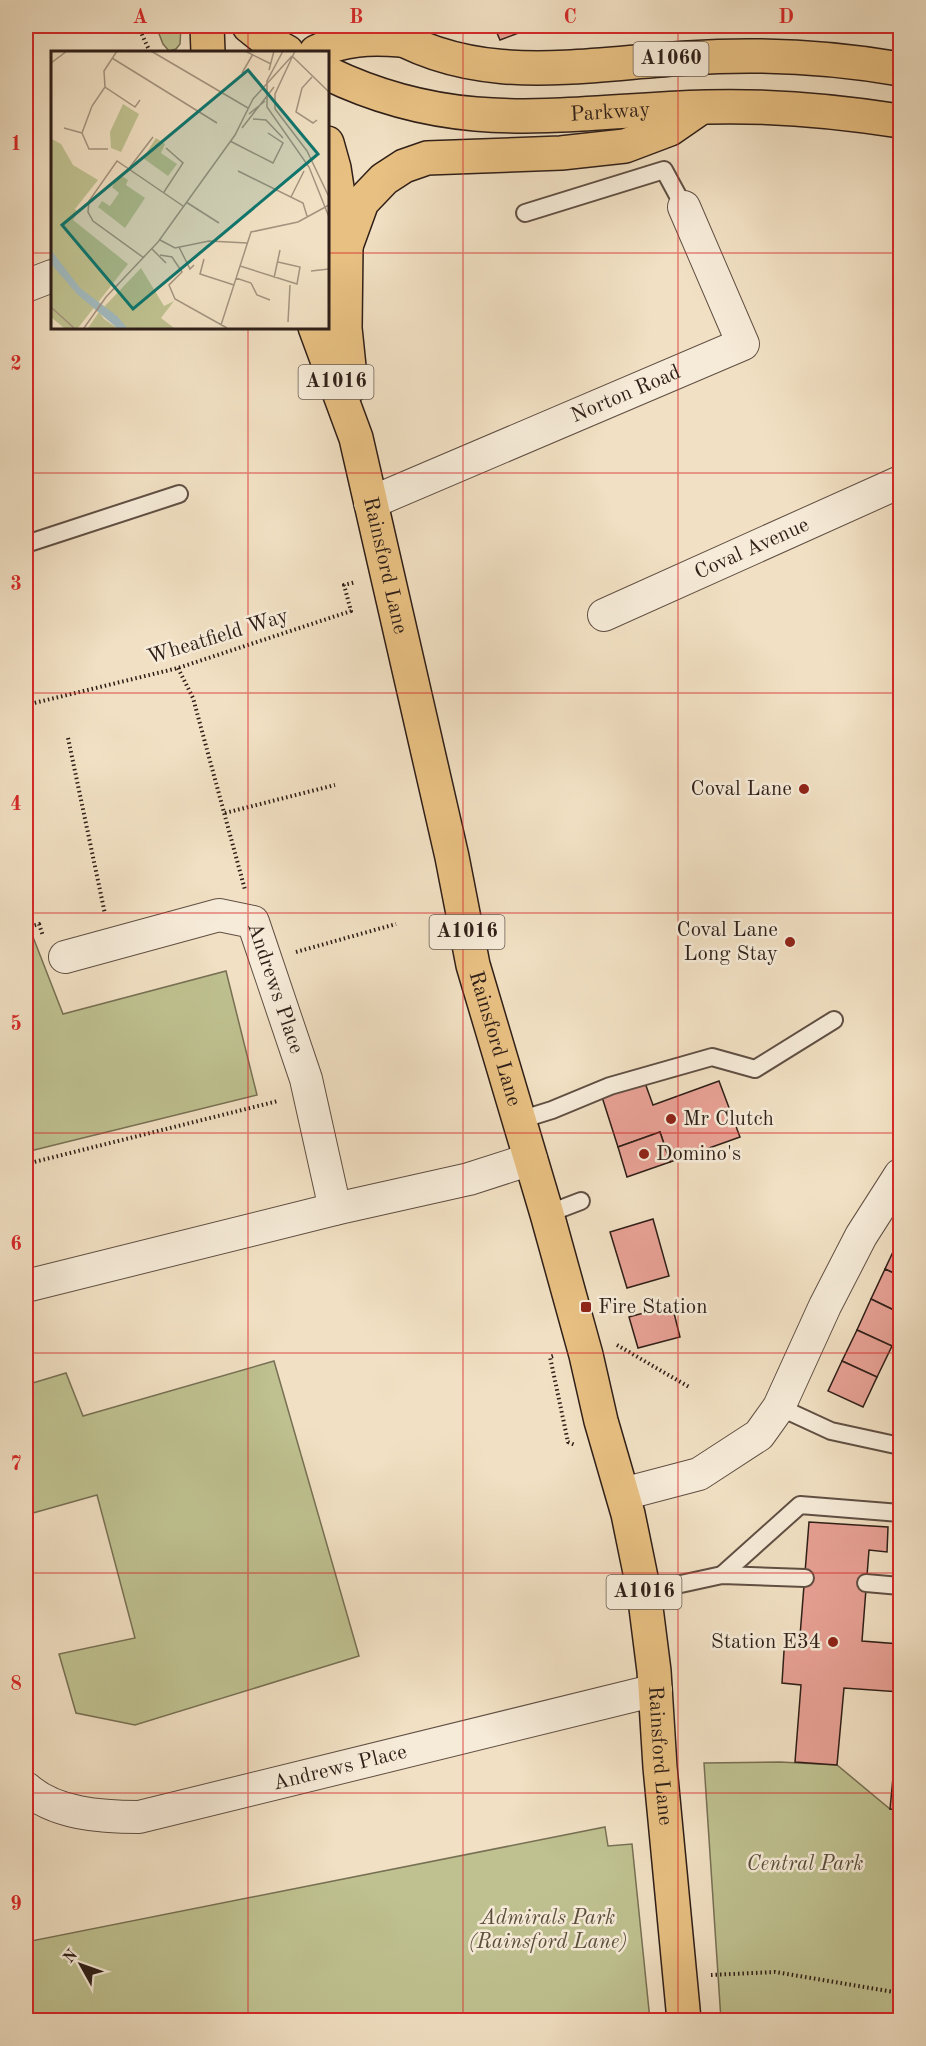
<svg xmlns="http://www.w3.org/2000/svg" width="926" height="2046" viewBox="0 0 926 2046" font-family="'Old Standard TT',serif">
  <rect width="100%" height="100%" fill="#f1e0c3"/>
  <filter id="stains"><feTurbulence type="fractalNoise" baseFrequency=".00333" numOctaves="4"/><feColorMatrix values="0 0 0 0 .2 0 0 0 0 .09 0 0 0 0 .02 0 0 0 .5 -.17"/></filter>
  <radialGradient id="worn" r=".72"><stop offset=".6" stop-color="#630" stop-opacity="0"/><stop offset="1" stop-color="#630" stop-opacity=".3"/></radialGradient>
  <!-- green -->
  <g fill="#bfc190" stroke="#777054" stroke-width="1.5">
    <polygon points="156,26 181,26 180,44 176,49 169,51 163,44"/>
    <polygon points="33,937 63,1014 226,971 257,1095 26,1152 26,939"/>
    <polygon points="274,1361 359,1656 135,1725 76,1713 59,1654 135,1638 97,1495 26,1515 26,1385 66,1373 83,1416"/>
    <polygon points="780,1762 837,1765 890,1809 900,1810 900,2020 721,2020 704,1763"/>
    <polygon points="605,1827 608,1846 632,1844 650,2020 26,2020 26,1942"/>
  </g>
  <!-- building -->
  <g fill="#e8a195" stroke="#2f1f18" stroke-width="1.5">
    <polygon points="461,26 481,26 483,32"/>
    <polygon points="494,26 537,26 500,40"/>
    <polygon points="719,1081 740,1137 670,1162 660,1132 618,1147 602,1097 645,1083 653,1105"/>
    <polygon points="660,1132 670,1162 627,1177 618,1147"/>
    <polygon points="653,1219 669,1276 627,1288 610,1232"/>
    <polygon points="900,1237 900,1276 885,1269"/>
    <polygon points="885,1269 900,1276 900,1313 871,1299"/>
    <polygon points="871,1299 900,1313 900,1328 892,1346 857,1330"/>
    <polygon points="672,1305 680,1337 638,1348 629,1317"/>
    <polygon points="857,1330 892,1346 877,1377 842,1361"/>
    <polygon points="842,1361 877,1377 863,1407 828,1391"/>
    <polygon points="809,1522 888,1527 887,1552 869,1550 862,1641 900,1644 900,1692 844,1688 837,1765 795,1762 801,1685 782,1683 785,1635 800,1636"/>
    <polygon points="896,1746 900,1746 900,1810 890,1809"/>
  </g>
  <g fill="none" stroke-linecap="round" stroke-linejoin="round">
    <!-- service casing -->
    <g stroke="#604f43" stroke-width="20">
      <g id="service">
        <polyline points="525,213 664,170 684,207"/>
        <polyline points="26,544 179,494"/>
        <polyline points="520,1120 552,1110 610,1086 712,1057 755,1069 834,1020"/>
        <polyline points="547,1214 581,1201"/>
        <polyline points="779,1407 831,1431 900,1446"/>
        <polyline points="722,1575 800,1505 900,1513"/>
        <polyline points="866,1583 900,1586"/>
        <polyline points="644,1592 722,1575 805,1578"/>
      </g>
    </g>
    <!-- minor casing -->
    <g stroke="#604f43" stroke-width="34">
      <g id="minor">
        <polyline points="26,286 52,276"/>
        <path id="s1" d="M370 503 743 344 684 207"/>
        <path id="s2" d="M604 615 900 482"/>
        <path id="s3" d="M65 957 219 915 253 922 306 1079 335 1209"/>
        <polyline points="26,1286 335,1209 469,1179 531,1159"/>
        <polyline points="623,1494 699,1474 759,1435 779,1407 825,1306 861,1236 900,1175"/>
        <path id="s4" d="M26 1788C55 1814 101 1817 139 1817L656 1690"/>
      </g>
    </g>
    <!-- primary casing -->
    <g stroke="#2f1f18" stroke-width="36">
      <g id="primary">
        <polyline points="207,26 208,52"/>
        <polyline points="249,26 269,42 287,52"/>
        <path d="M379 26C475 89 581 64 688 58 760 53 830 57 900 69"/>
        <path d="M316 52C344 38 371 38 401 40"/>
        <path id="s5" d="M327 73C461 138 566 111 706 107 772 105 836 111 900 121"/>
        <polyline points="327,143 334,168 346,246 345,328 351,386"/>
        <polyline points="346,246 362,202 384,179 404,166 427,158 561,153 625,146 670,129 696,111"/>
        <path id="s6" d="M315 327 356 438 452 857 473 965 547 1214 586 1355 601 1421 628 1514 644 1592 654 1671 660 1767 684 2020"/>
      </g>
    </g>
    <!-- path -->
    <g stroke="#2f1f18" stroke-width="4" stroke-dasharray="1.5 3" stroke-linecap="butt">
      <polyline points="138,26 150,52"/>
      <polyline points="898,26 900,30"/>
      <polyline points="579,32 596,26"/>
      <polyline points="178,668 193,698 245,890"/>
      <polyline points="26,705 178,668 351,611 344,585 356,582"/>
      <polyline points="68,738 105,914"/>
      <polyline points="225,813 335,785"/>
      <polyline points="26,928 39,924 43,936"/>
      <polyline points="296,952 396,924"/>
      <polyline points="26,1164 278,1101"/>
      <polyline points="617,1345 689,1387"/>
      <polyline points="553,1356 550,1357 568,1442 575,1445"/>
      <polyline points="711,1975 775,1972 900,1993"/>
    </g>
    <!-- service -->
    <use href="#service" stroke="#f6ebd8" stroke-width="16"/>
    <!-- minor -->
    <use href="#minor" stroke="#f6ebd8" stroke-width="32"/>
    <!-- primary -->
    <use href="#primary" stroke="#e8c082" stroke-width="33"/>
  </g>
  <!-- grid -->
  <path fill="none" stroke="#d62828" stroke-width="1.5" stroke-opacity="0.55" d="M248 26V52M463 26V2020M678 26V2020M26 253H52M327 253H900M248 327V2020M26 473H900M26 693H900M26 913H900M26 1133H900M26 1353H900M26 1573H900M26 1793H900"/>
  <!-- markers -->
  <g fill="#8f2418" stroke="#f6ebd8" stroke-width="2">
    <circle cx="804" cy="789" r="6"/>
    <circle cx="790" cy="942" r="6"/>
    <circle cx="671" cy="1119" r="6"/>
    <circle cx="644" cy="1154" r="6"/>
    <rect x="580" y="1301" width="12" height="12" rx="3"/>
    <circle cx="833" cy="1642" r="6"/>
  </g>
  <g text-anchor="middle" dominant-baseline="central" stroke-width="5" stroke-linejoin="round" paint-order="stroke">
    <!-- shield labels -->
    <g fill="#f6ebd8" stroke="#6b5c52" stroke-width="1.5">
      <rect x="633.5" y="42" width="75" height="34" rx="4.5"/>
      <rect x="298.5" y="365" width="75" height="34" rx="4.5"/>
      <rect x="429.5" y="915" width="75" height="34" rx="4.5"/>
      <rect x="606.5" y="1575" width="75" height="34" rx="4.5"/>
    </g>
    <g font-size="20" font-weight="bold" fill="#2f1f18">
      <text x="671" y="59">A1060</text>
      <text x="336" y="382">A1016</text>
      <text x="467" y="932">A1016</text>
      <text x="644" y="1592">A1016</text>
    </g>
    <!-- street labels -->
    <g font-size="21" fill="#2f1f18" stroke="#f6ebd8">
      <text stroke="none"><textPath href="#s5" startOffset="290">Parkway</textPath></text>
      <text stroke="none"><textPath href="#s1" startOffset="278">Norton Road</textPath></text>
      <text stroke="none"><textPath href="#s2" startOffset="162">Coval Avenue</textPath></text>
      <text stroke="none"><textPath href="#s6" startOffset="249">Rainsford Lane</textPath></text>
      <text transform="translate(218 637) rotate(-17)">Wheatfield Way</text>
      <text stroke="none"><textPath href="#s3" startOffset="264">Andrews Place</textPath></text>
      <text stroke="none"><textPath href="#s6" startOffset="735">Rainsford Lane</textPath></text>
      <text stroke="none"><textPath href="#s6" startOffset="1473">Rainsford Lane</textPath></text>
      <text stroke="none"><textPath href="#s4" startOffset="326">Andrews Place</textPath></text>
    </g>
    <!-- poi labels -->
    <g font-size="21" fill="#2f1f18" stroke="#f6ebd8" text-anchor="end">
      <text x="792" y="789">Coval Lane</text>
      <text x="778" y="930">Coval Lane<tspan x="778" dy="24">Long Stay</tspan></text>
      <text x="683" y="1119" text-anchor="start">Mr Clutch</text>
      <text x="656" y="1154" text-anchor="start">Domino's</text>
      <text x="598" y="1307" text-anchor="start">Fire Station</text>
      <text x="821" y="1642">Station E34</text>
    </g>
    <!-- park labels -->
    <g font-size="21" font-style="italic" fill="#5a503c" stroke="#f6ebd8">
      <text x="805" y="1864">Central Park</text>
      <text x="548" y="1918">Admirals Park<tspan x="548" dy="24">(Rainsford Lane)</tspan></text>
    </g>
  </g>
  <!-- overview -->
  <g transform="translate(51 51)">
    <rect width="278" height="278" fill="#f1e0c3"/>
    <path d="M72 53 88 63 70 101 60 97 59 81ZM105 87 114 93 110 102 126 113 117 125 92 107ZM1 88 10 93 22 114 47 129 24 158 27 161 22 169 77 213 27 277H13L0 266ZM69 124 77 129 75 134 94 147 74 177 47 156 51 150 59 155 68 142 61 136ZM90 217 113 255 123 250 110 267 123 277H76L52 257ZM48 261 53 268 66 277H37Z" fill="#bfc190"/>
    <path d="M0 199 29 237 66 265 76 277H66L26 243 1 214Z" fill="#a1babf"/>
    <path fill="none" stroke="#a3937f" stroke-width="1.5" d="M66 0 53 20 54 36 84 56 89 49M100 0 197 57M194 0 220 13M232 0 216 30V56L258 116 278 166M244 0 224 43V58L256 100 278 146M241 5 278 41M61 7 166 72M0 12 16 0M218 19 223 0M191 22 202 3M261 26 251 37 245 61 262 72 266 69M54 36 41 55 31 82 38 98H57M198 63 214 50M202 68 215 69 232 87M13 77 31 82M191 77 223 36M179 90 222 112 232 92 217 82M79 116 102 86M187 120 252 152 256 165M113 141 132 112 115 97M240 146 253 120M135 151 168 172M109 189 124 197 158 190 196 192M128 196 139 218 143 214M101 198 115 212M109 204 121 206 131 221 118 234 124 248 176 277M93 207 42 170 37 161 38 150 66 110 132 155M153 208 149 223 183 234M189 215 246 233 249 216 227 211M260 220 278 218M185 227 200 232 206 244 219 249M223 227 229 199M1 257 23 277M237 271 239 234M170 274 200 181 247 171 278 154M33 277 55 246 107 191 184 84 202 48 241 5"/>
    <path fill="#0f766e" fill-opacity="0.15" stroke="#0f766e" stroke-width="3" d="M197 19 267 103 82 258 11 174Z"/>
    <rect width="278" height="278" fill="none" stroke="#2f1f18" stroke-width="3"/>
  </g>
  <!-- margin -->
  <rect width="926" height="2046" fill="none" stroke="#f1e0c3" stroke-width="66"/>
  <!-- north arrow -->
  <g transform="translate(81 1965) rotate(310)" stroke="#f6ebd8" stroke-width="4.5" paint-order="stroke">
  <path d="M0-4.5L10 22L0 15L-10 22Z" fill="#2f1f18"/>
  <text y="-9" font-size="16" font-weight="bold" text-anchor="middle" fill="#2f1f18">N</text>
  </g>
  <rect x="33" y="33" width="860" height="1980" fill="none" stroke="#d62828" stroke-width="2"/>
  <g font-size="20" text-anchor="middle" font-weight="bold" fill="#d62828">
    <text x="140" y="23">A</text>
    <text x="356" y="23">B</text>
    <text x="570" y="23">C</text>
    <text x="786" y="23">D</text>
    <text x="16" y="150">1</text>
    <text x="16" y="370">2</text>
    <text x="16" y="590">3</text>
    <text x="16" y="810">4</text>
    <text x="16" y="1030">5</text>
    <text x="16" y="1250">6</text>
    <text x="16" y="1470">7</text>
    <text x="16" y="1690">8</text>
    <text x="16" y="1910">9</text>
  </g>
  <rect width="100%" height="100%" filter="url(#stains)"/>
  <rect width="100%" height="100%" fill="url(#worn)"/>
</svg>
